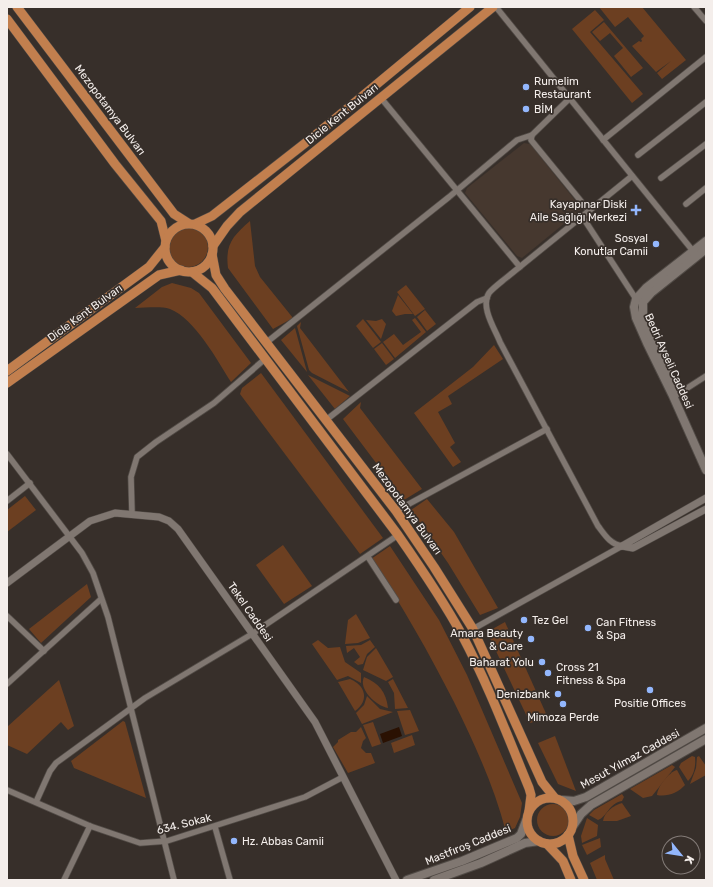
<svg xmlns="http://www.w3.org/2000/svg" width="713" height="887" viewBox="0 0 713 887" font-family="Rubik,sans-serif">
  <rect width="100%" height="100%" fill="#372f2a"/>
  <!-- built -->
  <polygon fill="#46382f" points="524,143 530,144 582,209 522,258 517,256 465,193 467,188"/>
  <!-- green -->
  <g fill="#6c3f21">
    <polygon points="599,7 642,7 686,60 662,79 657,73 671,61 656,72 632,46 639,41 641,42 642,41 641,39 644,36 628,17 615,27"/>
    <polygon points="595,10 604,20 590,32 643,94 632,103 572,29"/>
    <polygon points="604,22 643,68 631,77 614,56 623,48 610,33 600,41 592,32"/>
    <path d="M250 221 255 266 260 277 293 318 273 329 228 268C225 244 233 236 250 221Z"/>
    <circle cx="188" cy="247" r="20"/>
    <path d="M172 283 191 288 199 293 251 363 231 382C217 360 195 319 170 309 160 306 146 308 135 308L162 287Z"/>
    <polygon points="406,285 425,309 415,316 397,292"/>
    <polygon points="398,295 413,314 405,314 396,316 392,311"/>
    <polygon points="425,310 436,324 427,331 417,317"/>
    <polygon points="415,318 426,332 395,358 383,342 394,334 403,345 421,332 412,320"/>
    <polygon points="363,319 381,342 373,348 356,326"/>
    <polygon points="382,319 386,324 381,339 366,320 376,321"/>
    <polygon points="301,322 300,328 349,392 312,373 309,370 297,326"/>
    <polygon points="295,328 307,372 281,340"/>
    <polygon points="382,343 394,359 386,365 374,349"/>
    <polygon points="494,345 503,359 448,396 452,404 438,412 455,443 450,447 461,462 453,467 414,413 473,367"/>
    <polygon points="261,373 383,538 360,554 240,394 242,388"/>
    <polygon points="308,375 350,396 335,409"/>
    <polygon points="361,402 360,408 422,489 404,500 343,419"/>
    <polygon points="25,496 36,510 7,532 7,510"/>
    <polygon points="427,499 454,532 498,608 480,615 448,563 411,510"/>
    <polygon points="283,545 312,586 284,604 256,565"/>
    <path d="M390 546 439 620 467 675 522 803 520 817 515 828 506 832C494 786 475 745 454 702 429 653 402 605 371 559Z"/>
    <polygon points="87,584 91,597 41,643 29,629"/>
    <polygon points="356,614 370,638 358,643 345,644 348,620"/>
    <polygon points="505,622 548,718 530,723 487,632"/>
    <polygon points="318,640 328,648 340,647 345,662 361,673 361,683 348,676 337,680 312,644"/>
    <polygon points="370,640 375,647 367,654 363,664 358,665 354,662 360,657 354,648 347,653 346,646 361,645"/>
    <polygon points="376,648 393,677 386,681 363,670 367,657"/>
    <path d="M364 677C379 683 386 692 388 708 376 706 358 689 364 677Z"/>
    <path d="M350 679C365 685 370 700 355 711L338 682Z"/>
    <polygon points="393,679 408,708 395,709 394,693 388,682"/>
    <polygon points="59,680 74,726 68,730 61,722 27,754 7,745 7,727"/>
    <polygon points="367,696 380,709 393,712 362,724 356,713 364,705"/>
    <polygon points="410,710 419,731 405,735 397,711"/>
    <polygon points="123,721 125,722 146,798 74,768 71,761"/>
    <polygon points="373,722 381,744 372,747 363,725"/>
    <polygon points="361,727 366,738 363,741 361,748 366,753 371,753 375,763 348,773 333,747 338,742 338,740 351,732 356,732"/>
    <polygon points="412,735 415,745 394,753 391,743"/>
    <polygon points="555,736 576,791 558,784 538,743"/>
    <path d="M692 756 695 757C696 766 694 775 688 781L679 767 681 763Z"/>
    <polygon points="699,756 706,766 706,775 690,784 696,768 697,757"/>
    <polygon points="672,765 675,767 652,796 643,798 630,789"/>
    <path d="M677 770 685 785C678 793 667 797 657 795 657 787 669 772 677 770Z"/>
    <path d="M622 794 624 797 622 801C609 803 607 817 598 820L589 815 594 810Z"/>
    <path d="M622 803 631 816 617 821H603C604 812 614 805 622 803Z"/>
    <circle cx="553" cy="820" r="16"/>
    <polygon points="587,818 598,825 597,836 582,843 581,836"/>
    <polygon points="600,838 601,847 587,855 582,845"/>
    <polygon points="605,855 605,859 614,880 597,880 590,863"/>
  </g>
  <!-- water -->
  <polygon fill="#2a1102" points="399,727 402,736 383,743 380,734"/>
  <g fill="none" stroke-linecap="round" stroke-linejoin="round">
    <!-- minor casing -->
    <g stroke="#514b46" stroke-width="7">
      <g id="minor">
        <polyline points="496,7 693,251"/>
        <polyline points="694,7 706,21"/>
        <polyline points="381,98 520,267"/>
        <polyline points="569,99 532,135 531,140 589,211"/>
        <polyline points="603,140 706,57"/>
        <polyline points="638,155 706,102"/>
        <polyline points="661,178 706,144"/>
        <polyline points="686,204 706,188"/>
        <polyline points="582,216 636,299"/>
        <polyline points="267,342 449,197 517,140 532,135"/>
        <polyline points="678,394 706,376"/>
        <polyline points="326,420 477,302 487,298"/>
        <polyline points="7,454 82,553 93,573 108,617 174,880"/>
        <polyline points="7,501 30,483"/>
        <polyline points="396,511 547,429"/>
        <polyline points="132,513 131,477 137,457 156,442 214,403 265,359"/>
        <path d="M622 546C610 544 605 535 598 526L500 342C495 329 480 307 489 293 493 288 500 283 506 278L632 176"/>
        <polyline points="368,557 396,600"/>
        <polyline points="7,616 44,651"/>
        <polyline points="473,629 622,546"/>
        <polyline points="7,684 101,599"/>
        <polyline points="7,790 90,826 140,843 167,841 305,797 343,777"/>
        <polyline points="36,802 50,771 56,763 145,698 252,634 398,535"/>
        <polyline points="215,827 230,880"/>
        <polyline points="64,880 90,826"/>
      </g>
    </g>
    <!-- tertiary casing -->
    <g stroke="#514b46" stroke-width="8">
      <g id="tertiary">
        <polyline points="622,546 706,498"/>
        <polyline points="622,546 633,548 706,509"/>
        <polyline points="7,583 90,521 115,513 159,517 169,521 178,529 315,722 396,880"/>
      </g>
    </g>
    <!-- secondary casing -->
    <g stroke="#514b46" stroke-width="10">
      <g id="secondary">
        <polyline points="706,241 646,288 636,299 634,307 636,318 647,343 673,396 706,470"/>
        <polyline points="676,391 643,319 643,302 651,293 706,249"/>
        <polyline points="562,800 574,801 586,797 706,728"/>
        <polyline points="573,826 581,814 591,805 706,739"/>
        <polyline points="407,880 462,861 517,838 521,834 527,818"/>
        <polyline points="434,880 481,863 525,843 539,841"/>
      </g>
    </g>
    <!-- primary casing -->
    <g stroke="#514b46" stroke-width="10">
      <g id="primary">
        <polyline points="17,7 174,214 188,223"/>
        <polyline points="7,19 115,164 161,221 166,241"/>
        <polyline points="195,224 212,216 313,137 470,7"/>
        <circle cx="189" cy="248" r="24"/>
        <polyline points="213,246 227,226 240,212 493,7"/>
        <polyline points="212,254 216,275 225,289 396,511 434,567 473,629 542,782 554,797"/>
        <path d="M192 272 212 288 398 535C421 568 443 600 462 635 488 684 508 737 529 788L531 795 529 811"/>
        <polyline points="7,371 149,267 165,247"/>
        <polyline points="7,383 159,275 181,270"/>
        <circle cx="550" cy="821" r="23"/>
        <polyline points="568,835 573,856 584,880"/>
        <polyline points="547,844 563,861 571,880"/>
      </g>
    </g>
    <!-- minor -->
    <use href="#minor" stroke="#807771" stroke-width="5.5"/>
    <!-- tertiary -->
    <use href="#tertiary" stroke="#807771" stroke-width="7"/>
    <!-- secondary -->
    <use href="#secondary" stroke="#807771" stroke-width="8"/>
    <!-- primary -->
    <use href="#primary" stroke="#c27f4e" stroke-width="9"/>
  </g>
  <!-- markers -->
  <g fill="#93b7fd" stroke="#372f2a" stroke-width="1.5">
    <circle cx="526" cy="87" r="4"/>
    <circle cx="526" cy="109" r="4"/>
    <path d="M634 204h4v4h4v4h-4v4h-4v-4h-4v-4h4z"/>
    <circle cx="656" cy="244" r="4"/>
    <circle cx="524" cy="620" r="4"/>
    <circle cx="588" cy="628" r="4"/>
    <circle cx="531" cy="639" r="4"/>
    <circle cx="542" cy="662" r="4"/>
    <circle cx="548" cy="673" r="4"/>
    <circle cx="650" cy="690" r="4"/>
    <circle cx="558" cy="694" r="4"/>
    <circle cx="563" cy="704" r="4"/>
    <circle cx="234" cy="841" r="4"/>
  </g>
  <g text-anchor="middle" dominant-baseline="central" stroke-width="3.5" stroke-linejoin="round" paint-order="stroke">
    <!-- poi labels -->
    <g font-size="11" fill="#f4eeeb" stroke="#372f2a" text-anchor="start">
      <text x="534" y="81">Rumelim<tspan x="534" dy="13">Restaurant</tspan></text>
      <text x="534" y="109">BİM</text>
      <text x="627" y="204" text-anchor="end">Kayapınar Diski<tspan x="627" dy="13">Aile Sağlığı Merkezi</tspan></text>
      <text x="648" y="238" text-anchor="end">Sosyal<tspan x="648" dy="13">Konutlar Camii</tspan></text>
      <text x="532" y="620">Tez Gel</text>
      <text x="596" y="622">Can Fitness<tspan x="596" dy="13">&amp; Spa</tspan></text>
      <text x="523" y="633" text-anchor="end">Amara Beauty<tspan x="523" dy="13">&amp; Care</tspan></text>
      <text x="534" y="662" text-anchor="end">Baharat Yolu</text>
      <text x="556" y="667">Cross 21<tspan x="556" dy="13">Fitness &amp; Spa</tspan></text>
      <text x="550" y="694" text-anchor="end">Denizbank</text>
      <text x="650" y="703" text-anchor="middle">Positie Offices</text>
      <text x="563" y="717" text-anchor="middle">Mimoza Perde</text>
      <text x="242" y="841">Hz. Abbas Camii</text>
    </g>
    <!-- street labels -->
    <g font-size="11" fill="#f4eeeb" stroke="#372f2a">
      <text transform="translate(110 110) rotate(53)">Mezopotamya Bulvarı</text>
      <text transform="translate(342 114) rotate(-39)">Dicle Kent Bulvarı</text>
      <text transform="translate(85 313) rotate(-36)">Dicle Kent Bulvarı</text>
      <text transform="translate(669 361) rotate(66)">Bedri Ayseli Caddesi</text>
      <text transform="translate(407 509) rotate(54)">Mezopotamya Bulvarı</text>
      <text transform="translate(250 612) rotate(55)">Tekel Caddesi</text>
      <text transform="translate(630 759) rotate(-29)">Mesut Yılmaz Caddesi</text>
      <text transform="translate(184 824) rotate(-14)">634. Sokak</text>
      <text transform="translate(468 845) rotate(-22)">Mastfıroş Caddesi</text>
    </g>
  </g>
  <!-- border -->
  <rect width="713" height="887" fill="none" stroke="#f4eeeb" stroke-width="16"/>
  <!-- north arrow -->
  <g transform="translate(681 855) rotate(120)"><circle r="19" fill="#372f2a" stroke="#837b77"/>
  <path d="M0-3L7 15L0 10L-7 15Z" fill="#93b7fd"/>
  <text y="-6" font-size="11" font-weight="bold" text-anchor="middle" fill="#f4eeeb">K</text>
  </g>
</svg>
